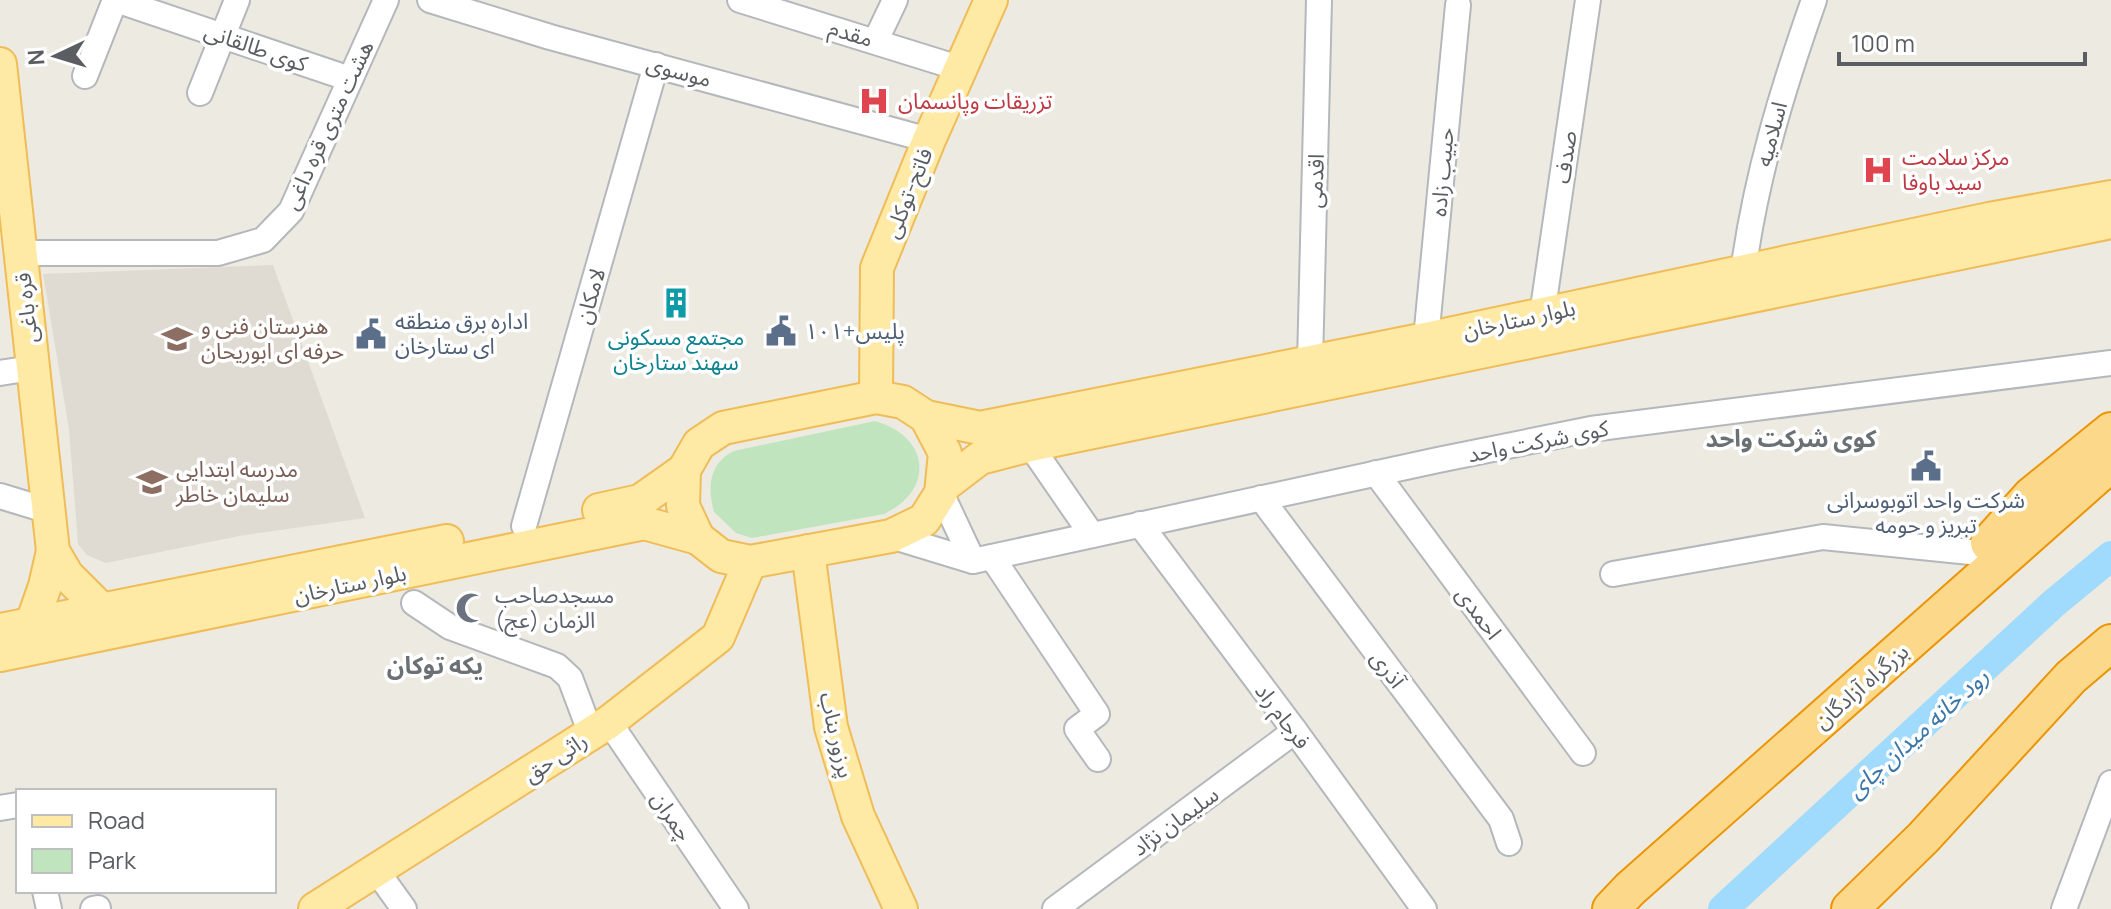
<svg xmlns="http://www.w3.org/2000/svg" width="2111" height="909" viewBox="0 0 2111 909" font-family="Manrope,'Noto Sans Arabic',sans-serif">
  <rect width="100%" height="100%" fill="#edeae1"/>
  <!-- education -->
  <polygon fill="#dfdbd2" points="273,265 365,518 239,536 106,563 87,555 78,544 69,429 43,274"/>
  <!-- green -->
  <path fill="#c0e5be" d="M875 421C929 436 936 489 884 514L752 538 736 533 714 512C707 487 709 463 734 451Z"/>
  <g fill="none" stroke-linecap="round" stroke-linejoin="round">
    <!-- river -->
    <polyline stroke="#a0dbfe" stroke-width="30" points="1723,909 2053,604 2111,556"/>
    <!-- minor casing -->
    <g stroke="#b4b8bc" stroke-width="28">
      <g id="minor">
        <polyline points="116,0 350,79"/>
        <polyline points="430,0 550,37 929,140"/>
        <polyline points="740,0 962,69"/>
        <polyline points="876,40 895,0"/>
        <polyline points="85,76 115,0"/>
        <polyline points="200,93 237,0"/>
        <polyline points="19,253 218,253 263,240 291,211 386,0"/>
        <path d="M1743 272C1756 176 1782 91 1814 0"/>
        <polyline points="1542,315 1588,0"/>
        <polyline points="1426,339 1458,5"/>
        <polyline points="1310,363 1319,0"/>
        <polyline points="0,373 32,368"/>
        <polyline points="1030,445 1092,535"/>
        <polyline points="1376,473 1583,753"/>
        <polyline points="0,496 46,510"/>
        <polyline points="1261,498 1501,819 1509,843"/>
        <polyline points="1140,524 1295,731 1424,909"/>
        <polyline points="524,526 656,65"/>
        <polyline points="891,536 973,561 941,493"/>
        <polyline points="992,557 1097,714 1077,729 1098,759"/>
        <polyline points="973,561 1438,460 1591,429 2111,363"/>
        <polyline points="1613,574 1823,537 1980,553"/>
        <polyline points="414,603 450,627 557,666 570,678 591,734"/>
        <polyline points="609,722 736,909"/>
        <polyline points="0,808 18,805"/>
        <polyline points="376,870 404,909"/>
        <polyline points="45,891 49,909"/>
        <polyline points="93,909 98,908"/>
        <polyline points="1055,909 1295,731"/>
        <polyline points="2064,909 2111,783"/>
      </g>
    </g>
    <!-- major casing -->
    <g stroke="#f0bc58" stroke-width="36">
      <g id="major">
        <polyline points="0,64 53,551 67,575 101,609 104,624"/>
        <polygon points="876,397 903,402 926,417 945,453 941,493 924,520 891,536 750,562 721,556 698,538 683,506 684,470 699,444 723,428"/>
        <polyline points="876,397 877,268 929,140 991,0"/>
        <polyline points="926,417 980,428 1426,339 1989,219 2111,197"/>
        <polyline points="942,487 980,458 1030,445 2111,222"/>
        <polyline points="599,510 640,501 684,470"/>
        <polyline points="808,551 831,727 858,816 901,909"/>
        <polyline points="0,630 447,541"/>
        <polyline points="35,640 32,623 45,586 53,551"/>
        <polyline points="0,655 644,523 698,538"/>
        <polyline points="315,909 609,722 718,637 750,562"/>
      </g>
    </g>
    <!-- highway casing -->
    <g stroke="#ec9503" stroke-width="40">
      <g id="highway">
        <polyline points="1989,543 2031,496 2111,431"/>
        <polyline points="1611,909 1630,889 2111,463"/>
        <polyline points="1850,909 1923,838 2071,677 2111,643"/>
      </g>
    </g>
    <!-- minor -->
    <use href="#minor" stroke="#fff" stroke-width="24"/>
    <!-- major -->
    <use href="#major" stroke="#feeaa5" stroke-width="32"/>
    <!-- highway -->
    <use href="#highway" stroke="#fcd88a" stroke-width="36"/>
  </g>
  <!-- icons -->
  <defs>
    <g id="hospital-bare" transform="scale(2.4)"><path d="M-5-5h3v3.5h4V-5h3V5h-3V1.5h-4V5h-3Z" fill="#e0444e" stroke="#fff" stroke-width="2.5" paint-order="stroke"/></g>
    <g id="building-bare" transform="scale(2.4)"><path d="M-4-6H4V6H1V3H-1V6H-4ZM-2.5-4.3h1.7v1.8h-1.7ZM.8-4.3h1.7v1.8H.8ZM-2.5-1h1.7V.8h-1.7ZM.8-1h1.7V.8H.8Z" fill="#0f9aa8" stroke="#fff" stroke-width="2.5" paint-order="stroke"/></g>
    <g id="civic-bare" transform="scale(2.4)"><path d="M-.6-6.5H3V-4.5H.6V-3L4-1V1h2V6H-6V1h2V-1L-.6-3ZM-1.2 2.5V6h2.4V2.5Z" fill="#5c6f8a" stroke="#fff" stroke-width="2.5" paint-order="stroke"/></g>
    <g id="school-bare" transform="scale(2.4)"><path d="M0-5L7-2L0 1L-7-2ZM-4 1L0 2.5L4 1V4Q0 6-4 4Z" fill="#8d6e63" stroke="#fff" stroke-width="2.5" paint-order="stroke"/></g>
    <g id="mosque-bare" transform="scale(2.4)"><path d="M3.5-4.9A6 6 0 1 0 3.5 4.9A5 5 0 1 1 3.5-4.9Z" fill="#6b7280" stroke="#fff" stroke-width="2.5" paint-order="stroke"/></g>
  </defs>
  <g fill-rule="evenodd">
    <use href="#hospital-bare" x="874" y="101"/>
    <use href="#hospital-bare" x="1878" y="170"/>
    <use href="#building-bare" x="676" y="303"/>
    <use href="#civic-bare" x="781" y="331"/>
    <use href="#civic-bare" x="371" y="334"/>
    <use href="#school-bare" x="177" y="339"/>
    <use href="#civic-bare" x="1926" y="466"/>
    <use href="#school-bare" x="152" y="482"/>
    <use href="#mosque-bare" x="471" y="608"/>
  </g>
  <g text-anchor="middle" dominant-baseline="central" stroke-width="7" stroke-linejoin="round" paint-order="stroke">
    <!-- street labels -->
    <g font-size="22" fill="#5a5e62" stroke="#fff">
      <text transform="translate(851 33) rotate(17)">مقدم</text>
      <text transform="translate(256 47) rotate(19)">کوی طالقانی</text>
      <text transform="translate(679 71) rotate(15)">موسوی</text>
      <text transform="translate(328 125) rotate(-65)">هشت متری قره داغی</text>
      <text transform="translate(1771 134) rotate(-75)">اسلامیه</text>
      <text transform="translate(1565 157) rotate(-82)">صدف</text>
      <text transform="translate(1442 172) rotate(-85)">حبیب زاده</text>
      <text transform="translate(1315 181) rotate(-88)">اقدمی</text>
      <text transform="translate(908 193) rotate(-68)">فاتح-توکلی</text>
      <text transform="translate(590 296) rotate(-74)">لامکان</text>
      <text transform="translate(26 308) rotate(-96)">قره باغی</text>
      <text transform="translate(1519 319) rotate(-12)">بلوار ستارخان</text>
      <text transform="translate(1538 441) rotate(-11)">کوی شرکت واحد</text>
      <text transform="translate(350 584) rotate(-12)">بلوار ستارخان</text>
      <text transform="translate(1479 613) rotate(53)">احمدی</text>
      <text transform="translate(1388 669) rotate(53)">آذری</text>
      <text transform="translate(1861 686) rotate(-41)">بزرگراه آزادگان</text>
      <text transform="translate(1283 716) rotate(53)">فرجام راد</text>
      <text transform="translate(837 735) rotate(77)">پرزور بناب</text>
      <text transform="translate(555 757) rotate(-33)">راثی حق</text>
      <text transform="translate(672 816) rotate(56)">چمران</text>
      <text transform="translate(1175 821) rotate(-36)">سلیمان نژاد</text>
    </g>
    <!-- health labels -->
    <g font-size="22" fill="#be3a42" stroke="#fff" text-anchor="start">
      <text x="898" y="101">تزریقات وپانسمان</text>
      <text x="1902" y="157">مرکز سلامت<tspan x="1902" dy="25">سید باوفا</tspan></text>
    </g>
    <!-- service labels -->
    <g font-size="22" fill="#4e5e75" stroke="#fff" text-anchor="start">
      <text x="395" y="321">اداره برق منطقه<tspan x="395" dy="25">ای ستارخان</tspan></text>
      <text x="805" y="331">پلیس+۱۰۱</text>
      <text x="1926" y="500" text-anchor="middle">شرکت واحد اتوبوسرانی<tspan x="1926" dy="25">تبریز و حومه</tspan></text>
    </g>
    <!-- education labels -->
    <g font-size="22" fill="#785e54" stroke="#fff" text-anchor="start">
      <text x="201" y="326">هنرستان فنی و<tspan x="201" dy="25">حرفه ای ابوریحان</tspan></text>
      <text x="176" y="469">مدرسه ابتدایی<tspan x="176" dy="25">سلیمان خاطر</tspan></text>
    </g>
    <!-- culture labels -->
    <g font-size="22" fill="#0d838f" stroke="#fff">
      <text x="676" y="337">مجتمع مسکونی<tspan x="676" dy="25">سهند ستارخان</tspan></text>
    </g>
    <!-- worship labels -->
    <g font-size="22" fill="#5b616d" stroke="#fff" text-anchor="start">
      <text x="495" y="595">مسجدصاحب<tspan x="495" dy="25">الزمان (عج)</tspan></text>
    </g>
    <!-- neighbourhood labels -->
    <g font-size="24" font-weight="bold" fill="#6b7074" stroke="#fff">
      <text x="1791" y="437">کوی شرکت واحد</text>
      <text x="435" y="664">یکه توکان</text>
    </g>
    <!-- water labels -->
    <g font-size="24" font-style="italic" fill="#3c76a7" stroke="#fff">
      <text transform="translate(1917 732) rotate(-42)">رود خانه میدان چای</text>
    </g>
  </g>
  <!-- legend -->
  <rect x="16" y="789" width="260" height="104" fill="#ffffff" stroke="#bdbfc0" stroke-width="2"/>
  <rect x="32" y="815" width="40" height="12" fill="#feeaa5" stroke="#bdbfc0" stroke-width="2"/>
  <text x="88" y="829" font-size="24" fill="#5a5e62">Road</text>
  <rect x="32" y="849" width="40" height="24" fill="#c0e5be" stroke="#bdbfc0" stroke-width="2"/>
  <text x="88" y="869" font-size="24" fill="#5a5e62">Park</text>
  <!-- north arrow -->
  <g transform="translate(56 56) rotate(266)" stroke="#ffffff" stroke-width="6" paint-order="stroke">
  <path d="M0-6L14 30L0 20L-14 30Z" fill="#5a5e62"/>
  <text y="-12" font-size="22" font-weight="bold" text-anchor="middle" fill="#5a5e62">N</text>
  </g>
  <!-- scale -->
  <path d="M1839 52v12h246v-12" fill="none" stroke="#5a5e62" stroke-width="4"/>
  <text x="1851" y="52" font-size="24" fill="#5a5e62" stroke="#ffffff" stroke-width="6" paint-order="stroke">100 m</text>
</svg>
